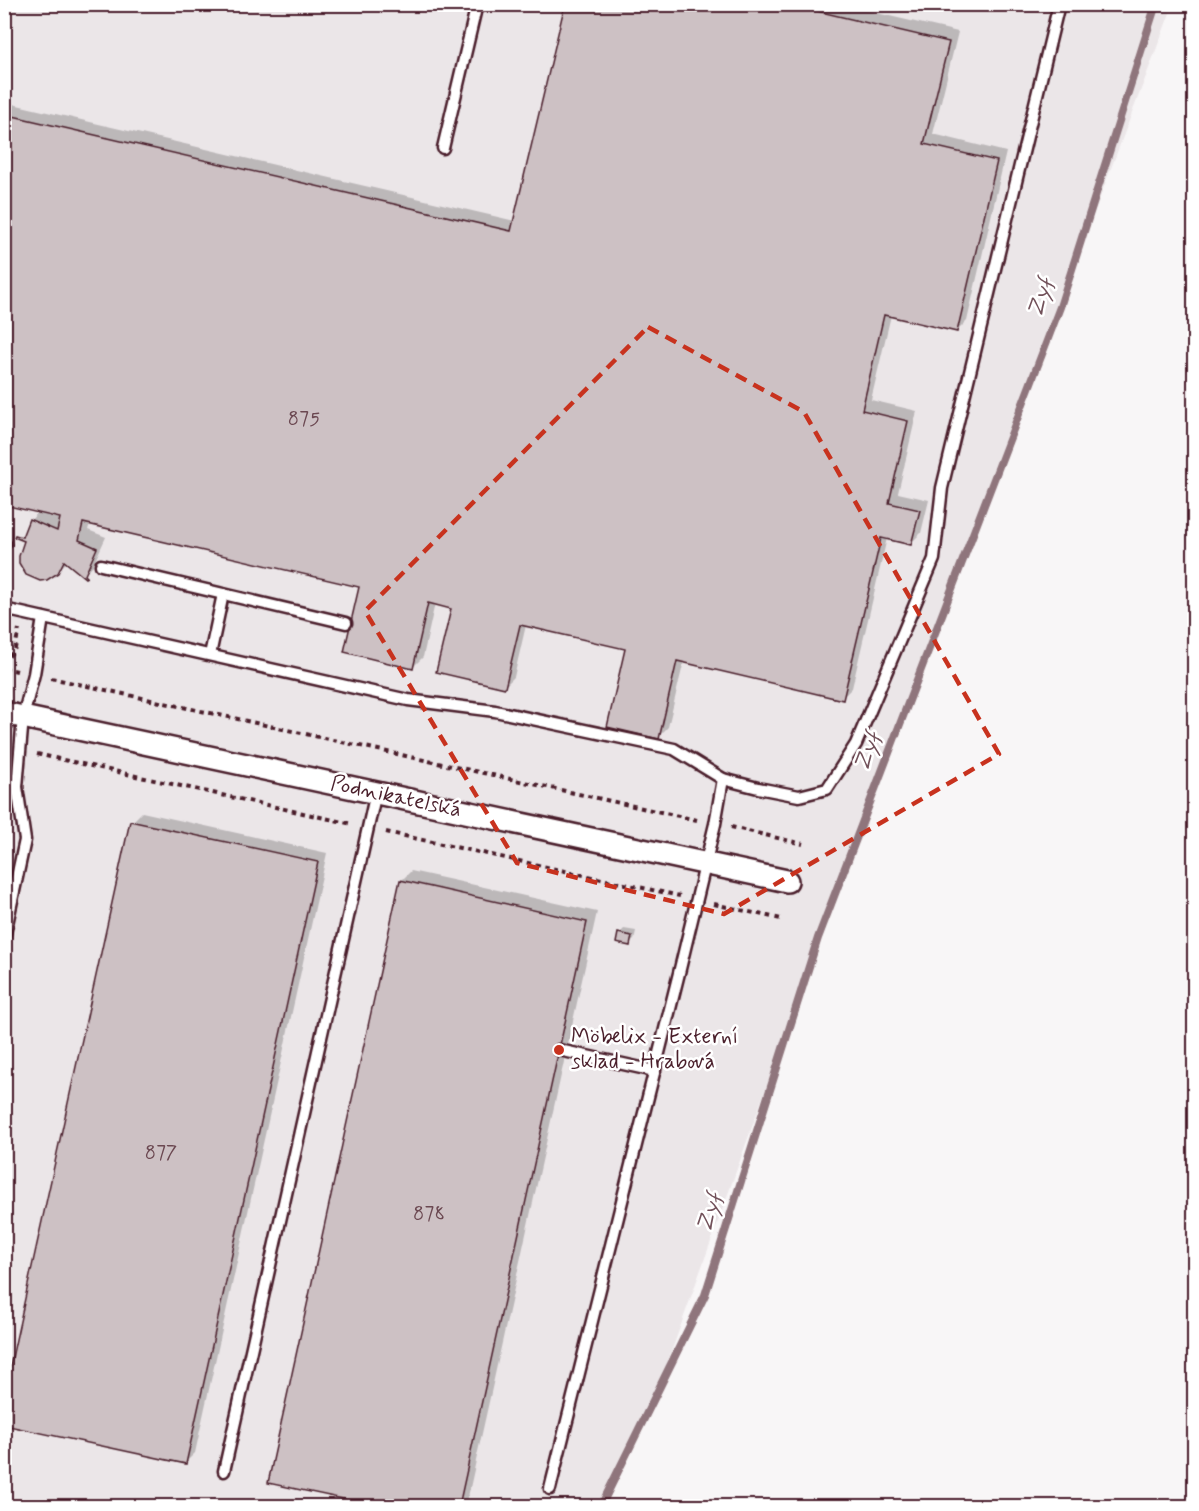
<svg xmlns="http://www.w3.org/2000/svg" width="1199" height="1511" viewBox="0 0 1199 1511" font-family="Mynerve,sans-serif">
  <rect width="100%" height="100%" fill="#f8f6f7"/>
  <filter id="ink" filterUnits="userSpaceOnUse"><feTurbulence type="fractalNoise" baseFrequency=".0167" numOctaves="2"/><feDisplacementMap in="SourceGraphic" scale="12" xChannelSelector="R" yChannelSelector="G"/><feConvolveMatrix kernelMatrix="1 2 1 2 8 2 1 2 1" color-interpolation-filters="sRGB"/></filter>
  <g filter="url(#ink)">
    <!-- built -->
    <polygon fill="#ebe6e8" points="5,5 1173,5 843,874 650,1411 602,1506 5,1506"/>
    <!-- shadow -->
    <g fill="#0003">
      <polygon points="567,4 838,4 958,32 933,134 1006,152 967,321 957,331 891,315 871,400 917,411 898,493 929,500 921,533 911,543 887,538 852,688 842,698 684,661 668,727 658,737 627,648 526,625 514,677 504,687 452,608 435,603 423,657 413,667 361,586 90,523 88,530 106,537 93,565 84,575 67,562 52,576 26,540 23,538 31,520 39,511 4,503 4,102 515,221"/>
      <polygon points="142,812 327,853 195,1453 185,1463 132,822"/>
      <polygon points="411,871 597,912 466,1506 383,1506 269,1482 401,881"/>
      <polygon points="624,929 636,931 634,940 629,944 619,934"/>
    </g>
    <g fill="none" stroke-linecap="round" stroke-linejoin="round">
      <!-- stream -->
      <polyline stroke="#8f747b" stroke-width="8" points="601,1506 705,1295 818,938 1060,307 1156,4"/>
    </g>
    <!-- building -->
    <g fill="#cdc1c4" stroke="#4a1f2b" stroke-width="1.5">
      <polygon points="565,4 787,4 949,42 924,144 997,161 957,332 884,315 862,410 908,421 889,503 920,510 911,545 881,538 843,700 677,661 659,739 607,727 625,649 520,625 505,688 436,672 451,609 428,603 413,669 344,652 359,587 83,523 79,540 97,548 85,575 87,577 85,578 64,561 58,573 47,580 40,581 26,575 19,563 19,556 24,541 14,537 15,535 22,537 29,519 57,531 60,518 4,505 4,114 511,231"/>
      <polygon points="130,821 318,862 186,1464 4,1425 4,1394"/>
      <polygon points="400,880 587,922 459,1506 376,1506 268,1483"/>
      <polygon points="618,933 632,936 630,946 616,943"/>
    </g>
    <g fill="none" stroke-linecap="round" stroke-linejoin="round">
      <!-- lane casing -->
      <g stroke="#4a1f2b" stroke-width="15">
        <g id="lane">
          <polyline points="443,148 477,4"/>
          <polyline points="4,544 5,544"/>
          <polyline points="101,565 346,623"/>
          <polyline points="4,609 408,700 495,711 674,749 723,779 758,788 799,796 827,789 856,744 934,559 942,488 1059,4"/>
          <polyline points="210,655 223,594"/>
          <polyline points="4,783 17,787"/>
          <polyline points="4,938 25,840 17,787 23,717 34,674 43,618"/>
          <polyline points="559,1050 655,1071"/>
          <polyline points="224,1471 376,792"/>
          <polyline points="550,1489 679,973 715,824 723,779"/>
        </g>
      </g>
      <!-- street casing -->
      <g stroke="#4a1f2b" stroke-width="26">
        <polyline id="street" points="4,713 787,881"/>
      </g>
      <!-- path -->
      <g stroke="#4a1f2b" stroke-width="4" stroke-dasharray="4.5 4.5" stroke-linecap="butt">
        <polyline points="4,664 15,648 19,629"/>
        <polyline points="4,668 17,671"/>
        <polyline points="51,678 697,820"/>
        <polyline points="37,754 352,824"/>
        <polyline points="731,827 803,844"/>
        <polyline points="386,832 680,896"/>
        <polyline points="714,904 781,919"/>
      </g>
      <!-- lane -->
      <use href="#lane" stroke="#fff" stroke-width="10"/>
      <!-- street -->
      <use href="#street" stroke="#fff" stroke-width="21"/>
    </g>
  </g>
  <!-- marked area -->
  <path fill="none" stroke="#c8321e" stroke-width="4.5" stroke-dasharray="12 8" stroke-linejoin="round" d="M648 327 804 412 999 754 724 914 517 863 365 611Z"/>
  <!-- markers -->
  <circle fill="#c8321e" stroke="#fff" stroke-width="2" cx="559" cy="1050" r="6"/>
  <g text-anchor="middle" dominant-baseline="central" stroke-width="5" stroke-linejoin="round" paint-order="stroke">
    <!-- number labels -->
    <g font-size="20" fill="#6b4851">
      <text x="304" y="419">875</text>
      <text x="161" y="1153">877</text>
      <text x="429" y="1214">878</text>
    </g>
    <!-- street labels -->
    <g font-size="22" fill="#4a1f2b" stroke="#fff">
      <text transform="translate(396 797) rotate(12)">Podnikatelská</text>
    </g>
    <!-- poi labels -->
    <g font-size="22" fill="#4a1f2b" stroke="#fff" text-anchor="start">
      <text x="571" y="1037">Möbelix - Externí<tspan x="571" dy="25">sklad - Hrabová</tspan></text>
    </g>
    <!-- water labels -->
    <g font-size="24" font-style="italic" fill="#72515a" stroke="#fff">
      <text transform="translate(1041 298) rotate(-71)">Zyf</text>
      <text transform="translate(868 752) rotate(-69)">Zyf</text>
      <text transform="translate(710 1213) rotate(-72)">Zyf</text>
    </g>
  </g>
  <!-- margin -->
  <rect width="1199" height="1511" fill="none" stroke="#fff" stroke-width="24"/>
  <rect x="12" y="12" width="1175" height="1487" fill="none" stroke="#4a1f2b" stroke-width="2" filter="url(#ink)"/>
</svg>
